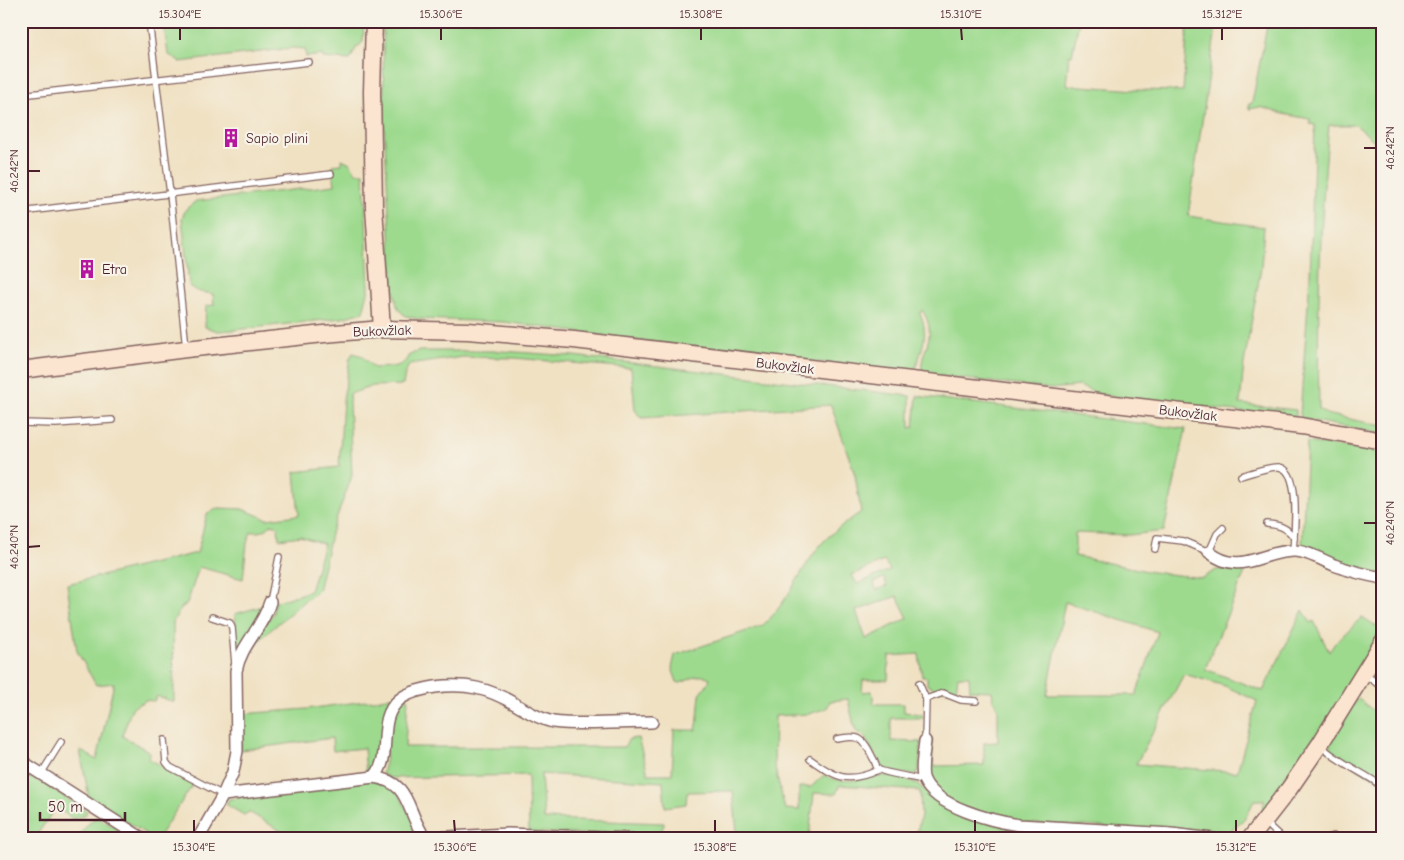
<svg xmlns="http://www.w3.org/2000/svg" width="1404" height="860" viewBox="0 0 1404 860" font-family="'Comic Neue',sans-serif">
  <rect width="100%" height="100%" fill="#f7f3e8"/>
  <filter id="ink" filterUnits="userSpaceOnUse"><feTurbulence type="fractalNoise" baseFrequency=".02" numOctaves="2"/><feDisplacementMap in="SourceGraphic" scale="10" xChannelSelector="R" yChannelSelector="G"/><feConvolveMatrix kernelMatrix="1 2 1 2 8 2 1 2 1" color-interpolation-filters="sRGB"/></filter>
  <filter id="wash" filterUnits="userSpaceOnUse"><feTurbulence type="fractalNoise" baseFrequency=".0096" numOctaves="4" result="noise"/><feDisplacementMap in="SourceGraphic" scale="20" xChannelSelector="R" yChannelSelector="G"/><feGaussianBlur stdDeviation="1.12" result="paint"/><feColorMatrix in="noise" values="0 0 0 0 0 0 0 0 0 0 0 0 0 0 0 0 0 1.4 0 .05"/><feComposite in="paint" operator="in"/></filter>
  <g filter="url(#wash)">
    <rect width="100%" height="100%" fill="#f0e1c3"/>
    <!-- green -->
    <g fill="#9dda8e" stroke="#747c5c" fill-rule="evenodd">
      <polygon points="163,21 364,21 363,42 356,48 350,60 323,58 323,55 306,57 305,49 292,48 180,62 168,54"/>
      <path d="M383 21H1079L1072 55H1069L1066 85 1137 90 1183 91 1188 21H1217L1188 216 1264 227 1261 268 1244 363 1240 404 1296 410V417L1294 418 1102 395 1079 386 1051 389 923 374C916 354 941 338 922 310L920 313C930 335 921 351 914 372L910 373 641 341 504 322 418 319 406 316 401 312 397 306 393 286 384 125Z"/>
      <path d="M1268 21H1383V140H1373L1356 125H1329C1320 219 1317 314 1319 409L1326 414 1383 426V434L1303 419 1300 415 1310 277 1315 125 1310 124V119L1283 114 1260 107 1249 109V104L1252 103Z"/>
      <path d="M342 159 350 163 356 173H364L369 288 363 312 342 318 234 330 218 331 205 327 206 306 214 305 213 294C204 292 193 293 189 284L182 218 186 209 196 201 335 185 332 165 342 164Z"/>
      <path d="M418 351H501L573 356 910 396V428L914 427 917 396 1186 429 1164 531 1129 535 1075 533V556L1152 572 1202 578 1216 570 1247 567 1205 669 1263 691 1303 610 1311 623 1314 621 1329 652 1335 643 1362 617 1381 629C1355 676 1328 721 1299 766 1282 791 1265 817 1244 839H1236C1247 836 1265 812 1264 800H1254C1248 815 1241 826 1225 834L1228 837 1234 839H1224L1201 834 1102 827 1019 823 964 808 941 795 926 779 928 740H932L933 766 984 765V743L998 742V708L993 700 992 691 970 690 969 676H958L956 690H936L927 685V677H922L919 654 889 656 888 680H863L862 692 872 691 874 704H904V712L922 714 923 718H891V741L921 742 919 771 915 774H907L888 771 882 768 864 736 855 730 848 699 830 701 827 708 809 714 775 716 774 764 785 809 799 810V787H811L824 775C851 789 872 771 899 777 920 782 929 795 947 805 963 814 980 820 997 824 1028 833 1063 831 1095 832 1129 833 1164 836 1198 839H915L921 816 920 791 840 785 836 794 814 793 809 837 816 839H736L737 832 733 791 687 792 686 804 665 807 663 782 541 774 544 819 664 823V825L658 837 529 832 528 775 390 778 382 774C383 768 386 762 386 755 387 734 385 707 408 697L405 747H624L629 739 638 738 648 774H672L674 730H696C699 719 698 708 700 696 701 690 708 685 710 678 698 672 691 680 680 683L677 682 672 668 675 655 762 626C790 602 800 567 824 541 835 530 848 521 861 512L855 475 831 405 641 418 635 410 631 368 514 358 463 357 409 365 405 373 403 385 373 386 350 394 349 401 352 476 332 530 318 591 304 601 249 649 245 658 242 659 250 641 273 614 275 602 310 591 324 544 300 536 279 539 278 526 271 524C266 532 260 532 251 532L247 543 243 579 199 567 187 604 182 607 173 622 174 702 157 696 154 701 146 700 132 708 122 736 150 752 149 759 194 783 157 839H154L89 798 80 750 97 760 114 683 96 685 77 651 67 584 197 553 207 514 218 508 242 509 267 519 299 515 295 472 339 467 343 400 350 358 353 353 362 356 374 368C386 367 404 369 408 356ZM884 561 890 570 857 584 852 575ZM884 578 887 586 876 590 874 582ZM897 596 908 618 866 639 856 611ZM1065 602 1158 632 1136 695H1047ZM1184 674 1225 686 1257 701 1237 772 1136 764Z"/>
      <polygon points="1307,442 1383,453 1383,502 1377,506 1376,528 1380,530 1383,576 1302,548"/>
      <polygon points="266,605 241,646 237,646 235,614"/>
      <polygon points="394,695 396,699 381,764 366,775 364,748 333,751 332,738 241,750 240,714 307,709 387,698"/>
      <polygon points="1357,698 1383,718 1383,783 1335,755 1330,749 1330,742"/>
      <polygon points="21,769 87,811 85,815 73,819 56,807 34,839 21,839"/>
      <polygon points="371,780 396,789 423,839 294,839 249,812 244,815 227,805 227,803 229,799"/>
      <polygon points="97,817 122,831 118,839 90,839 87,836 84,839 80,834 91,821"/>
    </g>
  </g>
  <g filter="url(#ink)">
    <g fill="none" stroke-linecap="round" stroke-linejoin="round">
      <!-- lane casing -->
      <g stroke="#846360" stroke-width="8">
        <g id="lane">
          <polyline points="149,21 170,194 186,347"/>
          <polyline points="21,95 309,62"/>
          <polyline points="21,212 331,174"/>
          <polyline points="21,423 56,424 112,420"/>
          <path d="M1241 476C1251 473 1270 466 1279 467 1302 470 1294 534 1293 551"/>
          <path d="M1267 524C1279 525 1287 527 1294 538"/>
          <polyline points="1155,549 1157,538 1183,541 1209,552 1217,534 1223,528"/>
          <polyline points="270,602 279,557"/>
          <polyline points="212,617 230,623 232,628 235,664"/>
          <polyline points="1366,675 1383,688"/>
          <polyline points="919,683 926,699 925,741"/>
          <polyline points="926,699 943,693 961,700 976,701"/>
          <path d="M837 739C860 734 863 738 873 758 875 761 876 767 878 769 882 773 915 777 924 781"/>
          <polyline points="164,740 166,762 170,767 223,795"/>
          <path d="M1321 746C1339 763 1363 772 1383 787"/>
          <path d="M810 759C836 778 848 784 878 770"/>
          <polyline points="41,774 61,742"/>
          <polyline points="1267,821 1271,828 1283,839"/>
          <polyline points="673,839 711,837"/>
          <polyline points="1322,839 1333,836 1340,839"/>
        </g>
      </g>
      <!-- street casing -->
      <g stroke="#846360" stroke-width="14">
        <g id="street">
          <path d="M1209 552C1241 577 1260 551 1294 551 1307 551 1322 560 1334 565 1350 571 1366 575 1383 578"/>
          <path d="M925 741C924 751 920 772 924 780 936 807 992 821 1019 825L1171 834 1213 839"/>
          <polyline points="21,761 143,839"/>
          <path d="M374 777C394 756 375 720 399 700 408 692 423 689 435 687 466 683 488 688 515 704 527 711 539 719 553 722 582 726 622 722 652 722"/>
          <path d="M223 795 374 777C408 782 406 805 420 830L423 836 429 838 508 834 631 839"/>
          <path d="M198 839 223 795 233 772 237 751 236 671C241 644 263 628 270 602"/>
        </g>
      </g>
      <!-- secondary casing -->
      <g stroke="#846360" stroke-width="19">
        <g id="secondary">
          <polyline points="374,21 372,92 374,207 382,329"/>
          <polyline points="21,370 186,349 324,334 382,329 468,331 574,340 1301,426 1383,441"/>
          <polyline points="1250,839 1289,789 1320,744 1383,642"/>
        </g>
      </g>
      <!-- lane -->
      <use href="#lane" stroke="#fff" stroke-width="5.5"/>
      <!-- street -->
      <use href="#street" stroke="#fff" stroke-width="11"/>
      <!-- secondary -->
      <use href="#secondary" stroke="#fce5d0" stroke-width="16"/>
    </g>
  </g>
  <!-- ticks -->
  <path fill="none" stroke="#4a1f2b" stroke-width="2" d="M180 28V40M441 28V40M701 28V40M961 28 962 40M1222 28V40M1364 148H1376M28 171H40M1364 523H1376M28 547 40 546M194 820V832M454 820 455 832M715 820V832M975 820V832M1236 820V832"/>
  <!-- icons -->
  <defs>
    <g id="building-bare" transform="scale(1.5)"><path d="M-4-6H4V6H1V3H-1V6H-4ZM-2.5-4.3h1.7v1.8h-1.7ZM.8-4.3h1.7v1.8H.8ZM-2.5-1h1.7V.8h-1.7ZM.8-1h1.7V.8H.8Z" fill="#b5179e" stroke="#f7f3e8" stroke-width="2.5" paint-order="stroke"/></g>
  </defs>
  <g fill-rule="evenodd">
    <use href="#building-bare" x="231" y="138"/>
    <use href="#building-bare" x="87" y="269"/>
  </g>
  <g text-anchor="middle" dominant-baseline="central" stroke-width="4.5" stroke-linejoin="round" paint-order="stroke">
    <!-- poi labels -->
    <g font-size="14" fill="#4a1f2b" stroke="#f7f3e8" text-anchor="start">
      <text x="246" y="138">Sapio plini</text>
      <text x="102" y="269">Etra</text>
    </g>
    <!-- street labels -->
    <g font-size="14" fill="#4a1f2b" stroke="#f7f3e8">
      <text transform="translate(382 331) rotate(-2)">Bukovžlak</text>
      <text transform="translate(785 366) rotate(7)">Bukovžlak</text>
      <text transform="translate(1188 413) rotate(7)">Bukovžlak</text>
    </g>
  </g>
  <!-- margin -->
  <rect width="1404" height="860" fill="none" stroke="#f7f3e8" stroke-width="55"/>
  <!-- scale -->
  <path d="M40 812v8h85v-8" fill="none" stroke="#4a1f2b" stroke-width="2.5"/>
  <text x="48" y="812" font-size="15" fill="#4a1f2b" stroke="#f7f3e8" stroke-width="4" paint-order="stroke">50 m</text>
  <rect x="28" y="28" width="1348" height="804" fill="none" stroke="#4a1f2b" stroke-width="2"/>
  <g font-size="12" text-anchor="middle" fill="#4a1f2b">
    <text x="180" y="18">15.304°E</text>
    <text x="441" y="18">15.306°E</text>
    <text x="701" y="18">15.308°E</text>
    <text x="961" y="18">15.310°E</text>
    <text x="1222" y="18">15.312°E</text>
    <text transform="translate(1390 148) rotate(-90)" y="4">46.242°N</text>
    <text transform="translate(14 171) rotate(-90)" y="4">46.242°N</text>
    <text transform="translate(1390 523) rotate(-90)" y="4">46.240°N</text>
    <text transform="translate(14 547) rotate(-90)" y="4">46.240°N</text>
    <text x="194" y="851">15.304°E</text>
    <text x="455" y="851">15.306°E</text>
    <text x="715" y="851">15.308°E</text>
    <text x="975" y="851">15.310°E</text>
    <text x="1236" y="851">15.312°E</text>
  </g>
</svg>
